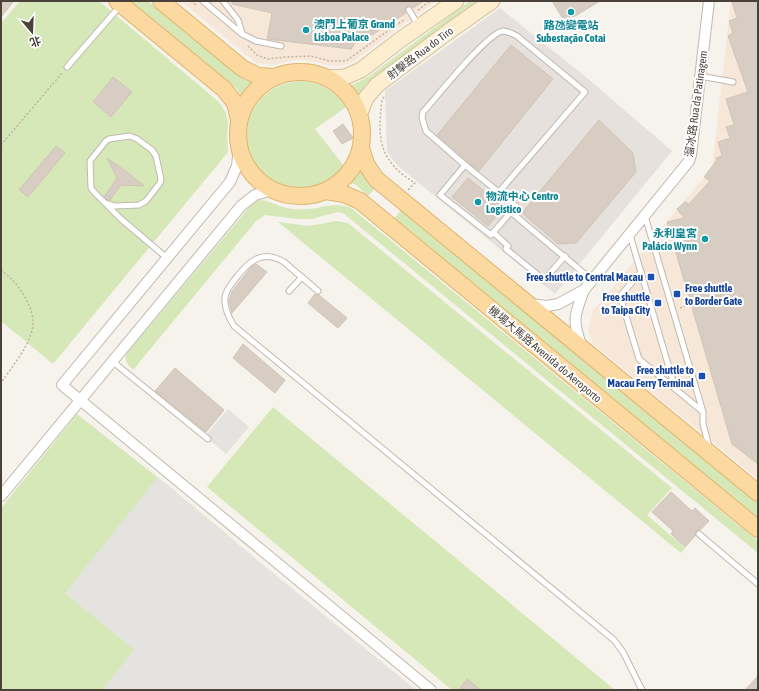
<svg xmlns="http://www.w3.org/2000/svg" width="759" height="691" viewBox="0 0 759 691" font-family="'Asap Condensed','Noto Sans SC',sans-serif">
  <rect width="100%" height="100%" fill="#f6f2ec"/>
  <!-- commercial -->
  <g fill="#f6e7d9">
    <polygon points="181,1 436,1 354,61 346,65 337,66 326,65 317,62 302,60 293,60 274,65 256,63"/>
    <polygon points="731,1 758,1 758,479 593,344 588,330 593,311 712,168"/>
  </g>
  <!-- industrial -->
  <polygon fill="#e6e1dd" points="500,8 587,78 672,151 555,294 398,166 387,152 385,91"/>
  <!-- green -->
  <g fill="#d6e8b7">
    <polygon points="20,1 99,1 219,102 226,113 228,123 227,134 228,152 53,364 1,321 1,23"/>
    <polygon points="131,1 148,1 243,79 253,82 241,96 236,88"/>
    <polygon points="470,1 478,1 381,72 366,84 359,96 350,86 368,77"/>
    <path d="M302 81C321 83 335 91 346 107L315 129 344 166C293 225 214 154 259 101 270 88 285 82 302 81Z"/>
    <polygon points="363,167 378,185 368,196 355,184 349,183"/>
    <path d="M259 200C269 200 277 206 286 208 292 209 301 210 308 209 324 208 334 201 351 208L758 541V553L343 213 338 212 311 219H298L265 215 256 221 133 370C128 364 123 361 127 353L251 205Z"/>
    <polygon points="403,208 758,501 758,521 394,219"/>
    <polygon points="336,221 348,223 672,488 647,515 685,548 681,553 278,222 309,226"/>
    <polygon points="273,407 615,690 452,690 207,487"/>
    <polygon points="77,414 166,484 236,542 115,690 1,690 1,508"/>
  </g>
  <!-- parking -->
  <g fill="#e5e3e0">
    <polygon points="228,409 249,427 226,454 205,436"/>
    <polygon points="158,477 227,535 416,690 102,690 134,650 65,593"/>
  </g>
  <!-- building -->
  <g fill="#d7cdc2" stroke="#d2c4b5">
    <polygon points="1,1 14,1 1,17"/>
    <polygon points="232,1 424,1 413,8 411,6 407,7 405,10 406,13 372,35 363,32 351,49 267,39 272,13 232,4"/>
    <polygon points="552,1 600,1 565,22"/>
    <polygon points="736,1 758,1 758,464 732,444 667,222 684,218 677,209 685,202 689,204 710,181 704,177 717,160 716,158 722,156 718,142 730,138 726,127 734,125 726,99 748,92 728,36 733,33 729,21 737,18 732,2"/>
    <polygon points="511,45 553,79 479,171 437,135"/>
    <polygon points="113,77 132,92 111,117 93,102"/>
    <polygon points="599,120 633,153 636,172 576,243 558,244 522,213"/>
    <polygon points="343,124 353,138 342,144 333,131"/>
    <polygon points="56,146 65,153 28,197 19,190"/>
    <polygon points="107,158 127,172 144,186 121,185 110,200 106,199 104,197 117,178"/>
    <polygon points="468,178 504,207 488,226 452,197"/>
    <polygon points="256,264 267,272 232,313 229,301 232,291 252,266"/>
    <polygon points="315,294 319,295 347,318 338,328 308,303"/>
    <polygon points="243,344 285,380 275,393 233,358"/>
    <polygon points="175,368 224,410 206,432 155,391"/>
    <polygon points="671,492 692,511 695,508 709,521 700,530 696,531 695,536 685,547 671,534 673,531 652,512"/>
    <polygon points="758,676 758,690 745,690"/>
    <polygon points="467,679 481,690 459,690"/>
  </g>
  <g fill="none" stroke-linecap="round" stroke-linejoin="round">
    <!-- lane casing -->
    <g stroke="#c1b9af" stroke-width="7">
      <g id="lane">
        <polyline points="203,1 242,34 256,41 281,46"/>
        <polyline points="223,1 238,20 242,33"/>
        <polyline points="409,10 418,25"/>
        <polyline points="67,67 119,7"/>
        <polyline points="700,76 733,82"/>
        <path d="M465 165 426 131 422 118 423 112C436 98 487 33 503 31 508 31 513 34 517 36L585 92 499 192"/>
        <polygon points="465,165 516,206 491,235 440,195"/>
        <polyline points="106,203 115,206 139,205 146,201 160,183 161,179 156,156 152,150 137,139 130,136 109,139 106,141 90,161 91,188 94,192 121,219 167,258"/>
        <polyline points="512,213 592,280"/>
        <polyline points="645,216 703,412 703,424 709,447"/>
        <polyline points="494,233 508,246 506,249 544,280 565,256"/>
        <polyline points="630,235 675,388"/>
        <polyline points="641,272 620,296 639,359 702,411"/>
        <polyline points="289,291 302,277"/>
        <path d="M318 291 284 262C262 249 249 261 235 279 231 284 226 290 225 297 224 308 229 318 234 326L614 640 623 652 642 690"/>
        <polyline points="112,361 208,439"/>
        <polyline points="699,534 758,584"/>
      </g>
    </g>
    <!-- street casing -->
    <g stroke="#c1b9af" stroke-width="12">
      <g id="street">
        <polyline points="239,148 237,166 230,182 62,385 431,690"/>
        <polyline points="529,304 547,306 558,304 584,290 689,161 691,155 709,1"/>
        <path d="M582 347C572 321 574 316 584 290"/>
        <polyline points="1,496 241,206 255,195 272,190"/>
      </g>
    </g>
    <!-- secondary casing -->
    <g stroke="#d4c19d" stroke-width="17">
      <g id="secondary">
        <polyline points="327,78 345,77 361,70 400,40 456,1"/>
        <polyline points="359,115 366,98 377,85 448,32 492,1"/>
      </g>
    </g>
    <!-- primary casing -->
    <g stroke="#e1b46f" stroke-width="18">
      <g id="primary">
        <polyline points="117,1 224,89 235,103 239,120"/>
        <polyline points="161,1 242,68 258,76 275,77"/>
        <circle cx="300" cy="134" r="62"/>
        <polyline points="361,148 366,164 376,179 758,493"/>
        <polyline points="326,191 344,194 360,201 758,529"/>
      </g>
    </g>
    <!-- path -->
    <g stroke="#c3b3a0" stroke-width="1.5" stroke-dasharray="2 2" stroke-linecap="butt">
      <polyline points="191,1 196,5"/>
      <polyline points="418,10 430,1"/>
      <polyline points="392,28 405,19"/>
      <polyline points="248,46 257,55 268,59 285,57 311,56 330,61 346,61 392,28 393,30"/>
      <path d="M384 97 382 100C377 139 379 161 415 183L408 190"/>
      <polyline points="1,145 62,73"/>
      <path d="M276 199C291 202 305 204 320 202"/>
      <path d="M1 270C17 281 38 310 32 330 28 348 11 368 1 383"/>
      <polyline points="680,308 691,304"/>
    </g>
    <!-- lane -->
    <use href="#lane" stroke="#fff" stroke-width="5"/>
    <!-- street -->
    <use href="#street" stroke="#fff" stroke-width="10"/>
    <!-- secondary -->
    <use href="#secondary" stroke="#fdeecf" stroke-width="15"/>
    <!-- primary -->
    <use href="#primary" stroke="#fbd9a0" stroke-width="16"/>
  </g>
  <!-- markers -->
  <g fill="#0f9aa8" stroke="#fff" stroke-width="1.5">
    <circle cx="571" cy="12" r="4"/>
    <circle cx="306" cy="30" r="4"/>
    <circle cx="478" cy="202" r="4"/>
    <circle cx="705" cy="239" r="4"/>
  </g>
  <g fill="#1a4fb4" stroke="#fff" stroke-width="1.5">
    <rect x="647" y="273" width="8" height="8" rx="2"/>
    <rect x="673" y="290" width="8" height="8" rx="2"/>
    <rect x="654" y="299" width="8" height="8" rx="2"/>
    <rect x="698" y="372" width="8" height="8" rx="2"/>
  </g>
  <g text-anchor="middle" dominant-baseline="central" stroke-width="4" stroke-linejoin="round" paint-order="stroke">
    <!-- culture labels -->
    <g font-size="11" font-weight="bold" fill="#0d838f" stroke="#fff" text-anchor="start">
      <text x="314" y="24">澳門上葡京 Grand<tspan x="314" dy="13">Lisboa Palace</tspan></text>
      <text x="571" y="25" text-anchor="middle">路氹變電站<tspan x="571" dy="13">Subestação Cotai</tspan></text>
      <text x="486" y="196">物流中心 Centro<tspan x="486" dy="13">Logistico</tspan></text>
      <text x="697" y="233" text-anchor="end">永利皇宮<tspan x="697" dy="13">Palácio Wynn</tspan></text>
    </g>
    <!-- street labels -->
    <g font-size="11" fill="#4a423a" stroke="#fff">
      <text transform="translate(420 53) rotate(-37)">射擊路 Rua do Tiro</text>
      <text transform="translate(696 104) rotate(-82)">溜冰路 Rua da Patinagem</text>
      <text transform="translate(545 354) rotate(40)">機場大馬路 Avenida do Aeroporto</text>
    </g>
    <!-- transit labels -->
    <g font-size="11" font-weight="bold" fill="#164399" stroke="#fff" text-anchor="end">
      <text x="643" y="277">Free shuttle to Central Macau</text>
      <text x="685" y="288" text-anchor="start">Free shuttle<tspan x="685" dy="13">to Border Gate</tspan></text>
      <text x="650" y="297">Free shuttle<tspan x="650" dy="13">to Taipa City</tspan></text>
      <text x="694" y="370">Free shuttle to<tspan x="694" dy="13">Macau Ferry Terminal</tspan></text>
    </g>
  </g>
  <!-- border -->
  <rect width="759" height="691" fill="none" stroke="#4a423a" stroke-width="4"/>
  <!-- north arrow -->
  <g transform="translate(32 32) rotate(161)" stroke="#ffffff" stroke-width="3" paint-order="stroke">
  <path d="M0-3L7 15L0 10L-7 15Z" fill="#4a423a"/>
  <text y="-6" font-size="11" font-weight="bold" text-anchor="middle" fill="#4a423a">北</text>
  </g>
</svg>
